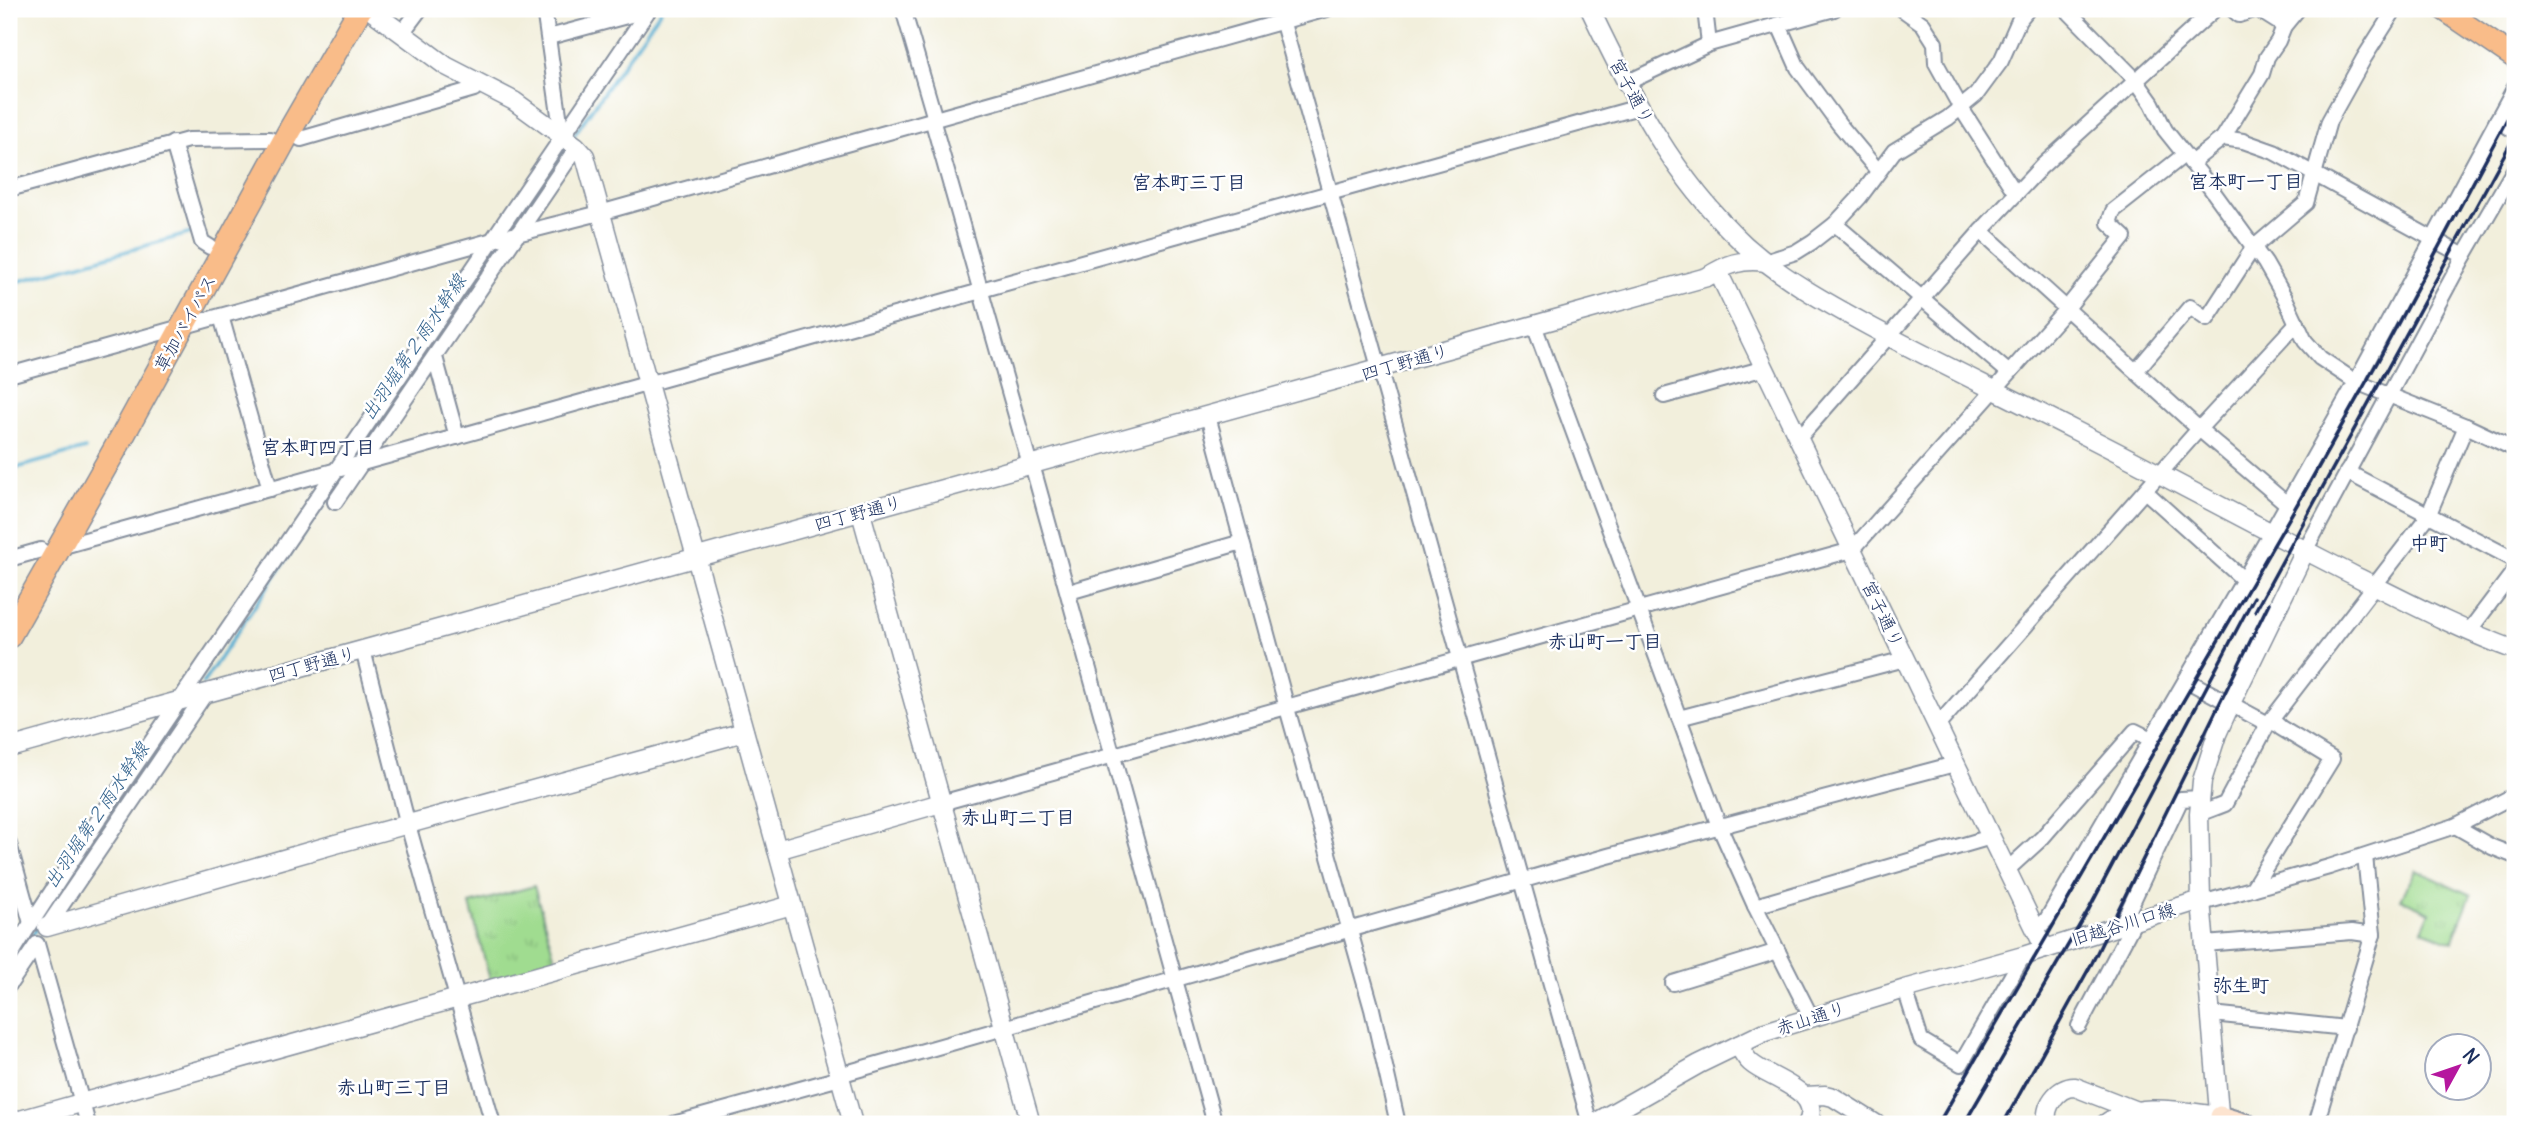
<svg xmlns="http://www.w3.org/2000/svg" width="2524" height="1133" viewBox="0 0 2524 1133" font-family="Delius,'Klee One',sans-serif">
  <defs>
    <pattern id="grass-tufts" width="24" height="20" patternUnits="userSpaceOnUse" patternTransform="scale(1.75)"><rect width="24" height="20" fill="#a0dc90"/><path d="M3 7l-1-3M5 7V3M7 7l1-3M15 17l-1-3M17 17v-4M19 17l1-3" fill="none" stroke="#89bd7f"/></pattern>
  </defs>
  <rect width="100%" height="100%" fill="#fff"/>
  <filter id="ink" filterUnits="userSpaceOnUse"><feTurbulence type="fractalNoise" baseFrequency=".0143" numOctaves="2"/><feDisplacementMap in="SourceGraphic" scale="14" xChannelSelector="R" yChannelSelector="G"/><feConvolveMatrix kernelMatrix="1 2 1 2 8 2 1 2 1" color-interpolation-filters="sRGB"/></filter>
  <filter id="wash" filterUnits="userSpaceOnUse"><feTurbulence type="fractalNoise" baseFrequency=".00686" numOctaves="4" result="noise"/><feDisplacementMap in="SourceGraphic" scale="28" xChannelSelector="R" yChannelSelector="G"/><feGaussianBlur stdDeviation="1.57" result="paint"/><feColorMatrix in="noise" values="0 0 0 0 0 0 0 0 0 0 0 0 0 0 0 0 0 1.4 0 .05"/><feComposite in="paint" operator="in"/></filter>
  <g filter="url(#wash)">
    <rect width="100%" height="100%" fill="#f2efdc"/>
    <!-- grass -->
    <g fill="url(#grass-tufts)" stroke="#5e8677" stroke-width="2">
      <polygon points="2416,870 2471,895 2452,942 2422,930 2430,912 2401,899"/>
      <polygon points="534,886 556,962 490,980 470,904"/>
    </g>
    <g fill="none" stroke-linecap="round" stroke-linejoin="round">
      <!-- stream -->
      <g stroke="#53add1" stroke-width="3.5">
        <polyline points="574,135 661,10"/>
        <polyline points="513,225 564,151"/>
        <polyline points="9,284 195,232"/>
        <polyline points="354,458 495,251"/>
        <polyline points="9,470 85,449"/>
        <polyline points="203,683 343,475"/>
        <polyline points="25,945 183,711"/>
      </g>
    </g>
  </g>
  <g filter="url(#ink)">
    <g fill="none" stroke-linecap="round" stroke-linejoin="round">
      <!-- minor casing -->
      <g stroke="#868f9d" stroke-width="18">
        <g id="minor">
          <polyline points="544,9 562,136"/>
          <polyline points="903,9 935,119"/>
          <polyline points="1279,9 1590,1124"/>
          <polyline points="1705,9 1709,44 1834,9"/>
          <polyline points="1902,9 1923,24 1935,43 1936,63 1961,108 2016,194"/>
          <polyline points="2066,9 2135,79 2152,103 2165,130 2201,175 2265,263 2285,298 2305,341 2320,358 2356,382 2466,426 2515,449"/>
          <polyline points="2232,9 2239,15 2257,9 2284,26"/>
          <polyline points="1779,25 1798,68 1839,124 1878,171"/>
          <polyline points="402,33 420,9"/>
          <polyline points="549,37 649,10"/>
          <polyline points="1626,83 1709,44"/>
          <polyline points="932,119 1030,465 1033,468 1215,1124"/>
          <polyline points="2497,120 2515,131"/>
          <polyline points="289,132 301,139 474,89 478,82"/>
          <polyline points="2223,138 2243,141 2274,152 2464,256"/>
          <polyline points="173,143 202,242 210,247"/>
          <polyline points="2191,163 2223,138 2262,74 2267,57 2278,41 2284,26 2298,9"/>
          <polyline points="9,189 188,140 270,139"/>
          <polyline points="1835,224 2008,372"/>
          <polyline points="1981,231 2199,429 2287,504"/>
          <polyline points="1765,262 1796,252 1812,242 1835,224 1859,198 1894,151 1948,118 1976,95 2001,61 2019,20 2028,9"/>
          <polyline points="981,290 1639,107"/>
          <polyline points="221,316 270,489"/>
          <polyline points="1534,325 1719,826 1755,906 1811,1017"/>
          <polyline points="435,357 457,437"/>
          <polyline points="2136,371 2190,307 2207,319 2253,248 2306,203 2329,121 2364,58 2395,9"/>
          <polyline points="9,375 493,240 600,213 1327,9"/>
          <polyline points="1664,396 1765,368"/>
          <polyline points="1208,416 1287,708 1372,1009 1398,1124"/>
          <polyline points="1799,438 1981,231 2041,167 2215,9"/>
          <polyline points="2347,472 2515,560"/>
          <polyline points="2145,491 2244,580"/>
          <polyline points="335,502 577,147"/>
          <polyline points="60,547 981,291"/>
          <polyline points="2305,551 2464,256 2515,168"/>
          <polyline points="9,559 41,550"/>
          <polyline points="1069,592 1242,542"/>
          <polyline points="2469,631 2515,570"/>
          <polyline points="363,650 408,825 493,1124"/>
          <polyline points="2186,680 2268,724"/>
          <polyline points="1679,718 1905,659"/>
          <polyline points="1938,725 2199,429 2297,323"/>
          <polyline points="941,803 1852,550 2067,308 2124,237 2109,223 2113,211 2184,155"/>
          <polyline points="2199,814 2225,804 2268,724 2428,516 2466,426"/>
          <polyline points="2455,826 2492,847 2515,856"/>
          <polyline points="9,844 31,923"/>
          <polyline points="2007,870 2042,838 2135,731 2151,739"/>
          <polyline points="2252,889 2332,759 2281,728 2272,720"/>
          <polyline points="2202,903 2329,867 2455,826 2515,795"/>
          <polyline points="1755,906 1991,837"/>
          <polyline points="2122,924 2181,799 2200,798"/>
          <polyline points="47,927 205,694"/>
          <polyline points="2036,931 2047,919 2271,533 2356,382 2515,87"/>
          <polyline points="9,937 24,934 99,819 648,11"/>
          <polyline points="2205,944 2352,932 2373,935"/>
          <polyline points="9,958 24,934"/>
          <polyline points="1673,983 1778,951"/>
          <polyline points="9,985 37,944 88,1124"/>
          <polyline points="1905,989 1921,1040 1961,1064 2023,956"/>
          <polyline points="2212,1014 2346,1028"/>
          <polyline points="2079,1026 2135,920"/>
          <polyline points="839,1075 1608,856 1955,764"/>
          <polyline points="673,1124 840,1078"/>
          <polyline points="2316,1124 2373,934 2365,856"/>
        </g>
      </g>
      <!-- tertiary casing -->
      <g stroke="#868f9d" stroke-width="21">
        <g id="tertiary">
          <polyline points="369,9 446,66 514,101 576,146 585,156 853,1124"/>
          <path d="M1590 9C1631 95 1674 179 1745 245 1783 279 1827 303 1871 327 1938 363 2006 395 2074 430 2169 478 2262 529 2357 577 2409 603 2461 630 2515 650"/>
          <polyline points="1722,280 2045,949"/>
          <polyline points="861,513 1031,1124"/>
          <path d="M9 748 1707 277C1725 265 1743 258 1765 262"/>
          <polyline points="777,850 941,803"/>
          <polyline points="47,927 332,845 744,732"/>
          <path d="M1738 1045C1742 1051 1745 1058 1751 1063 1769 1079 1825 1091 1807 1124"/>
          <polyline points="1805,1096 1825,1095 1833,1097 1876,1124"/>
          <polyline points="9,1123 792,905"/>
          <polyline points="1593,1124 1699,1064 1765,1032 1905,989 2023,956 2201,900"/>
          <path d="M2048 1124C2042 1108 2058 1086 2075 1087L2134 1110"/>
          <path d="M2105 1124C2137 1100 2183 1112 2220 1116"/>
          <polyline points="2220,1124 2201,900 2199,814 2202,781 2217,734 2230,705 2305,551"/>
        </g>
      </g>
      <!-- secondary casing -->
      <g stroke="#868f9d" stroke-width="23">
        <polyline id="secondary" points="2220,1116 2247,1124"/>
      </g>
      <!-- primary casing -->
      <g stroke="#868f9d" stroke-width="24">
        <polyline id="primary" points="2443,9 2515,58"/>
      </g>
      <!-- trunk casing -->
      <g stroke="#868f9d" stroke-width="26">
        <polyline id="trunk" points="9,636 122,437 289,132 360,9"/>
      </g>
      <!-- minor -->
      <use href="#minor" stroke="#fff" stroke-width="14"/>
      <!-- tertiary -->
      <use href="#tertiary" stroke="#fff" stroke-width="18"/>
      <!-- secondary -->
      <use href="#secondary" stroke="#fde4d0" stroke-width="19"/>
      <!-- primary -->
      <use href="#primary" stroke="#f9bc89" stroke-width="21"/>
      <!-- trunk -->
      <use href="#trunk" stroke="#f9bc89" stroke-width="23"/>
      <!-- rail -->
      <g stroke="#1b2f5e" stroke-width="3.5">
        <polyline points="2255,611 2515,135"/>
        <polyline points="1938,1124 2309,484 2378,361 2515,104"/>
        <polyline points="1964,1124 2089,909 2254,597"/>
        <polyline points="2003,1124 2092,963 2269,603"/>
      </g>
    </g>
  </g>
  <g text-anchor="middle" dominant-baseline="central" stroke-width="5" stroke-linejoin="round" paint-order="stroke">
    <!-- street labels -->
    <g font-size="18" fill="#1b2f5e" stroke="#fff">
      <text transform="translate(1632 91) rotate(62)">宮子通り</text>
      <text transform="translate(185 323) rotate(-61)">草加バイパス</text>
      <text transform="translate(1405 362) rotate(-16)">四丁野通り</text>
      <text transform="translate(858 513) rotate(-15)">四丁野通り</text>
      <text transform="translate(1883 614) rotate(64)">宮子通り</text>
      <text transform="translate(312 664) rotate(-15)">四丁野通り</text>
      <text transform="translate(2123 924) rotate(-17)">旧越谷川口線</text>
      <text transform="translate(1811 1018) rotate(-18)">赤山通り</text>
    </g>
    <!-- neighbourhood labels -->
    <g font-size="19" font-weight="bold" fill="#1b2f5e" stroke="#fff">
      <text x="2246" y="181">宮本町一丁目</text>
      <text x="1189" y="182">宮本町三丁目</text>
      <text x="318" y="447">宮本町四丁目</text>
      <text x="2429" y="543">中町</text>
      <text x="1605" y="641">赤山町一丁目</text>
      <text x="1018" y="817">赤山町二丁目</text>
      <text x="2241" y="985">弥生町</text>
      <text x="394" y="1087">赤山町三丁目</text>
    </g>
    <!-- water labels -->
    <g font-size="19" font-style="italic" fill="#31618c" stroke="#fff">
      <text transform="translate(413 347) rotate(-56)">出羽堀第２雨水幹線</text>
      <text transform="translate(96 815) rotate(-56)">出羽堀第２雨水幹線</text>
    </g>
  </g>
  <!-- margin -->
  <rect width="2524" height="1133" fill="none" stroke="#fff" stroke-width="35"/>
  <!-- north arrow -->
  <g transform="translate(2458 1067) rotate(50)"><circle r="33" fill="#ffffff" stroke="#a4acbf" stroke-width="2"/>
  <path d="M0-5L12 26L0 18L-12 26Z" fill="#b5179e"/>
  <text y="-10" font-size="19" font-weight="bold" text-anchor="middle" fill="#1b2f5e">N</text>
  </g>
</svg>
